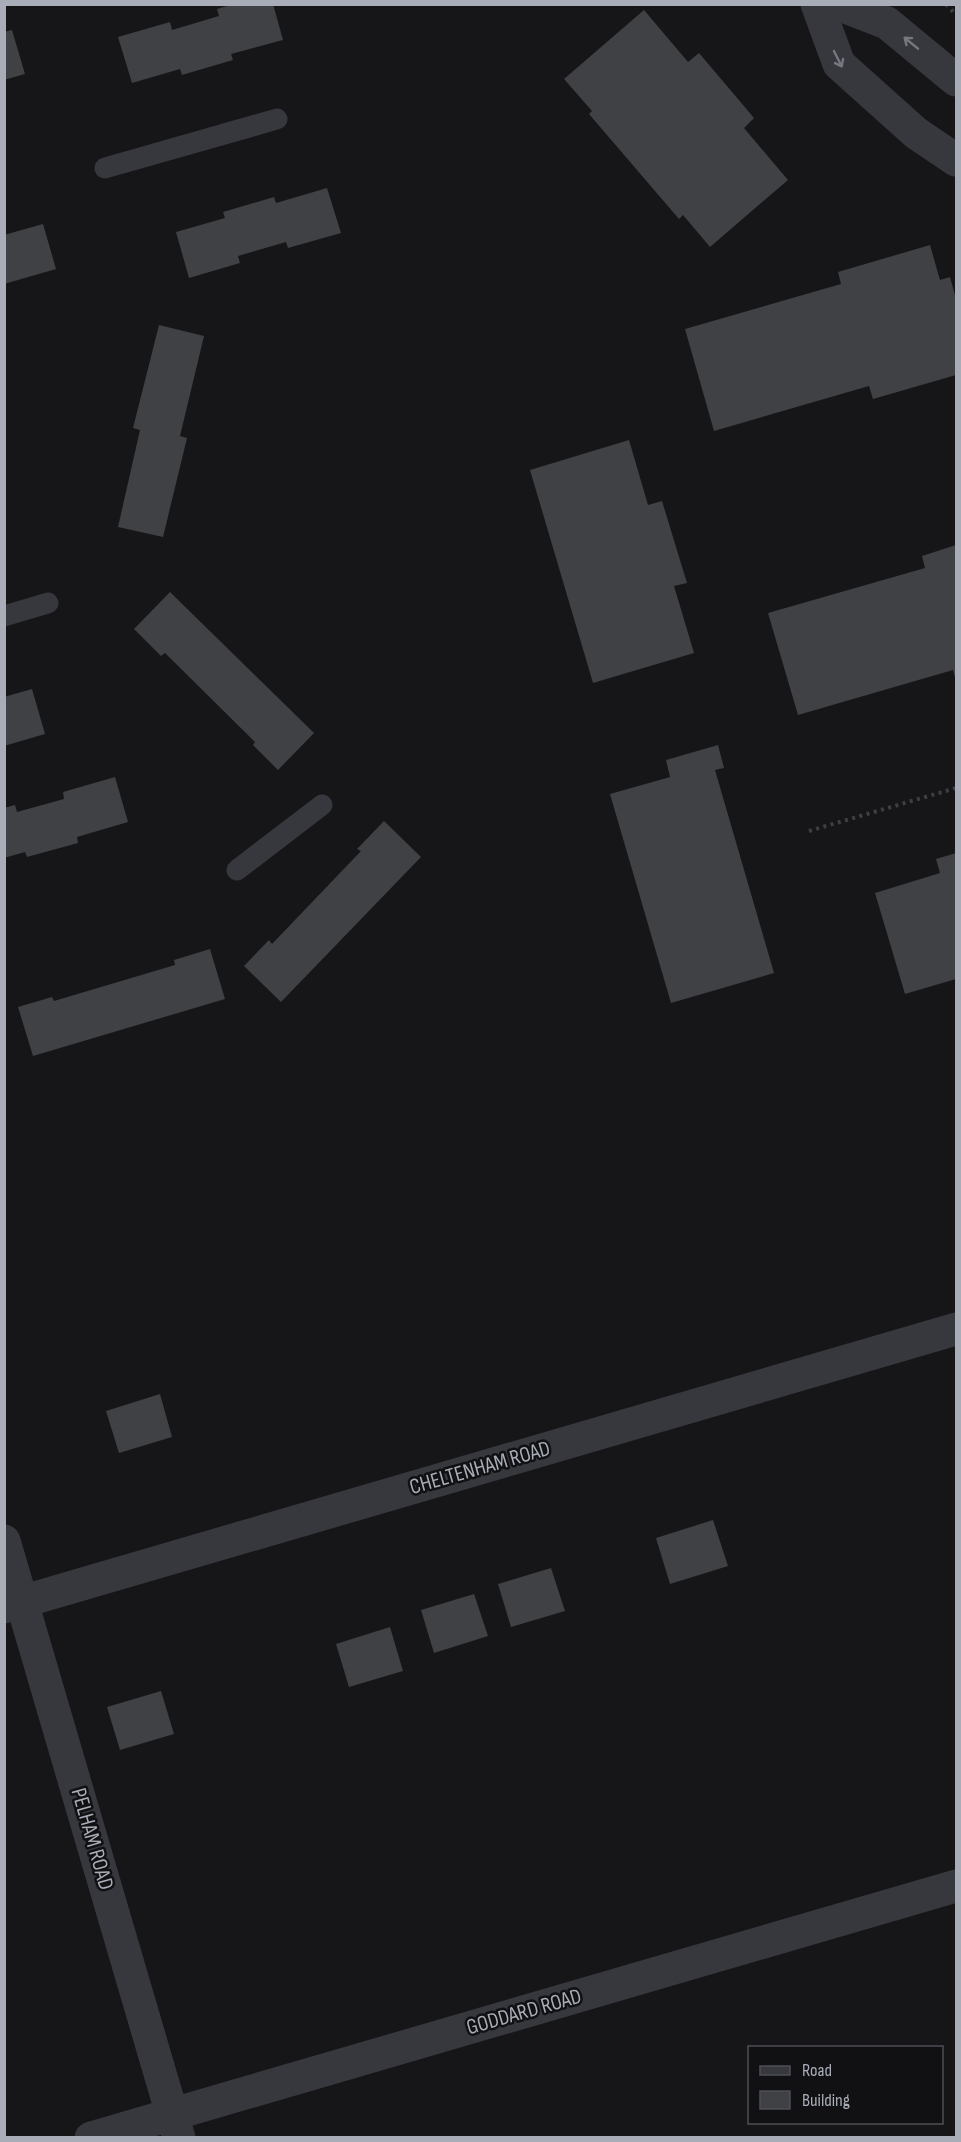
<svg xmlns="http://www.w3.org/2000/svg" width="961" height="2142" viewBox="0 0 961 2142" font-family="'Sofia Sans Condensed',sans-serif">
  <rect width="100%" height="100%" fill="#161618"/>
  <!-- building -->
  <g fill="#404145">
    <polygon points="234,4 273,4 283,40 231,54 233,60 182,75 180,69 132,83 118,37 170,22 172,30 219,16 217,9"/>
    <polygon points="644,10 688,62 699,53 727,86 754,118 744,128 788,180 710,247 683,215 679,219 589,114 592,111 564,79"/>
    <polygon points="12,30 25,74 4,80 4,32"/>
    <polygon points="327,188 341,233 288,248 286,242 238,256 240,263 189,278 176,232 225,218 223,212 274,197 276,203"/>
    <polygon points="43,224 56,269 4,284 4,235"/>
    <polygon points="930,245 940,280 950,277 956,299 956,375 873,399 869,386 714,431 685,329 841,284 838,272"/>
    <polygon points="159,325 204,336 180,436 187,438 163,537 118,527 140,430 133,428"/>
    <polygon points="629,440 648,505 662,501 687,583 674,586 694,653 593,683 530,470"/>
    <polygon points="956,545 956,681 953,670 798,715 768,613 925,568 922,556"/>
    <polygon points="170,592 314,733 278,770 253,745 255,742 165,653 161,656 134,629"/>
    <polygon points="32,689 45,734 4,746 4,697"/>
    <polygon points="718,745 724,768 715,770 774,973 671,1003 610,794 670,777 666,760"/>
    <polygon points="115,777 128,822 77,837 78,843 27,857 25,852 4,858 4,808 15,805 17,812 64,799 63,792"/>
    <polygon points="384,821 421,857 281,1002 244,966 269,940 272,944 361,851 357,849"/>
    <polygon points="956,853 956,979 905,994 875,893 940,873 936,859"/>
    <polygon points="210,949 225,999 33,1056 18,1007 52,997 54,1001 175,965 174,960"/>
    <polygon points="160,1394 172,1437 119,1453 106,1411"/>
    <polygon points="713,1520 728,1566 670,1584 656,1538"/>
    <polygon points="551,1568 565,1611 511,1627 498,1584"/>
    <polygon points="474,1594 488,1636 434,1653 421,1610"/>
    <polygon points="390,1627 403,1671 349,1687 336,1644"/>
    <polygon points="161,1691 174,1734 120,1750 107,1707"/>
  </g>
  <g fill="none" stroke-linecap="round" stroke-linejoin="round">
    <!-- path -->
    <g stroke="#3d3f44" stroke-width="4" stroke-dasharray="3 4.5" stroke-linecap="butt">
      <polyline points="946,4 956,15"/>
      <polyline points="809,831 956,788"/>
    </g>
    <!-- service -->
    <g stroke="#37383d" stroke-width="21">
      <polyline points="105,168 277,119"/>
      <polyline points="4,616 48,603"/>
      <polyline points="237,870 322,805"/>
    </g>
    <!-- minor -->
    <g stroke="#37383d" stroke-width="33">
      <polyline points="4,1541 179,2138"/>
      <polyline points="4,1607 956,1329"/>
      <polyline points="91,2138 956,1886"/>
    </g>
    <!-- tertiary -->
    <g stroke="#37383d" stroke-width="33">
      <polyline points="817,4 839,64 916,133 956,160"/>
      <polyline points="838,4 887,23 956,80"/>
    </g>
  </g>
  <!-- one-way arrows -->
  <defs><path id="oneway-shaft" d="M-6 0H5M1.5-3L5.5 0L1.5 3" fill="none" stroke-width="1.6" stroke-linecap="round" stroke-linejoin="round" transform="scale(1.5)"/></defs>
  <g stroke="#757881">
    <use href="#oneway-shaft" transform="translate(911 43) rotate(-141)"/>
    <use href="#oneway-shaft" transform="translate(838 59) rotate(63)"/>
  </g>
  <g text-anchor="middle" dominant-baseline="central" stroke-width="5" stroke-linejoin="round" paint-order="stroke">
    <!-- street labels -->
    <g font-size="22" fill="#a8adb8" stroke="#111113">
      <text transform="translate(480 1468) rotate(-16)">CHELTENHAM ROAD</text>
      <text transform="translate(92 1839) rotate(74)">PELHAM ROAD</text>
      <text transform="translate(524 2012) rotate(-16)">GODDARD ROAD</text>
    </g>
  </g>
  <!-- border -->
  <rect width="961" height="2142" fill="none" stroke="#a8adb8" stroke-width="12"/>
  <!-- legend -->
  <rect x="748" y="2046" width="195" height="78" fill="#111113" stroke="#4d4f55" stroke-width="1.5"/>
  <rect x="760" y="2066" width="30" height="9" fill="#37383d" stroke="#4d4f55" stroke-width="1.5"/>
  <text x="802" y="2076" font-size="18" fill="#a8adb8">Road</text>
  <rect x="760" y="2091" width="30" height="18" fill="#404145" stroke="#4d4f55" stroke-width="1.5"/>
  <text x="802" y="2106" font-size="18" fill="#a8adb8">Building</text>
</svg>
